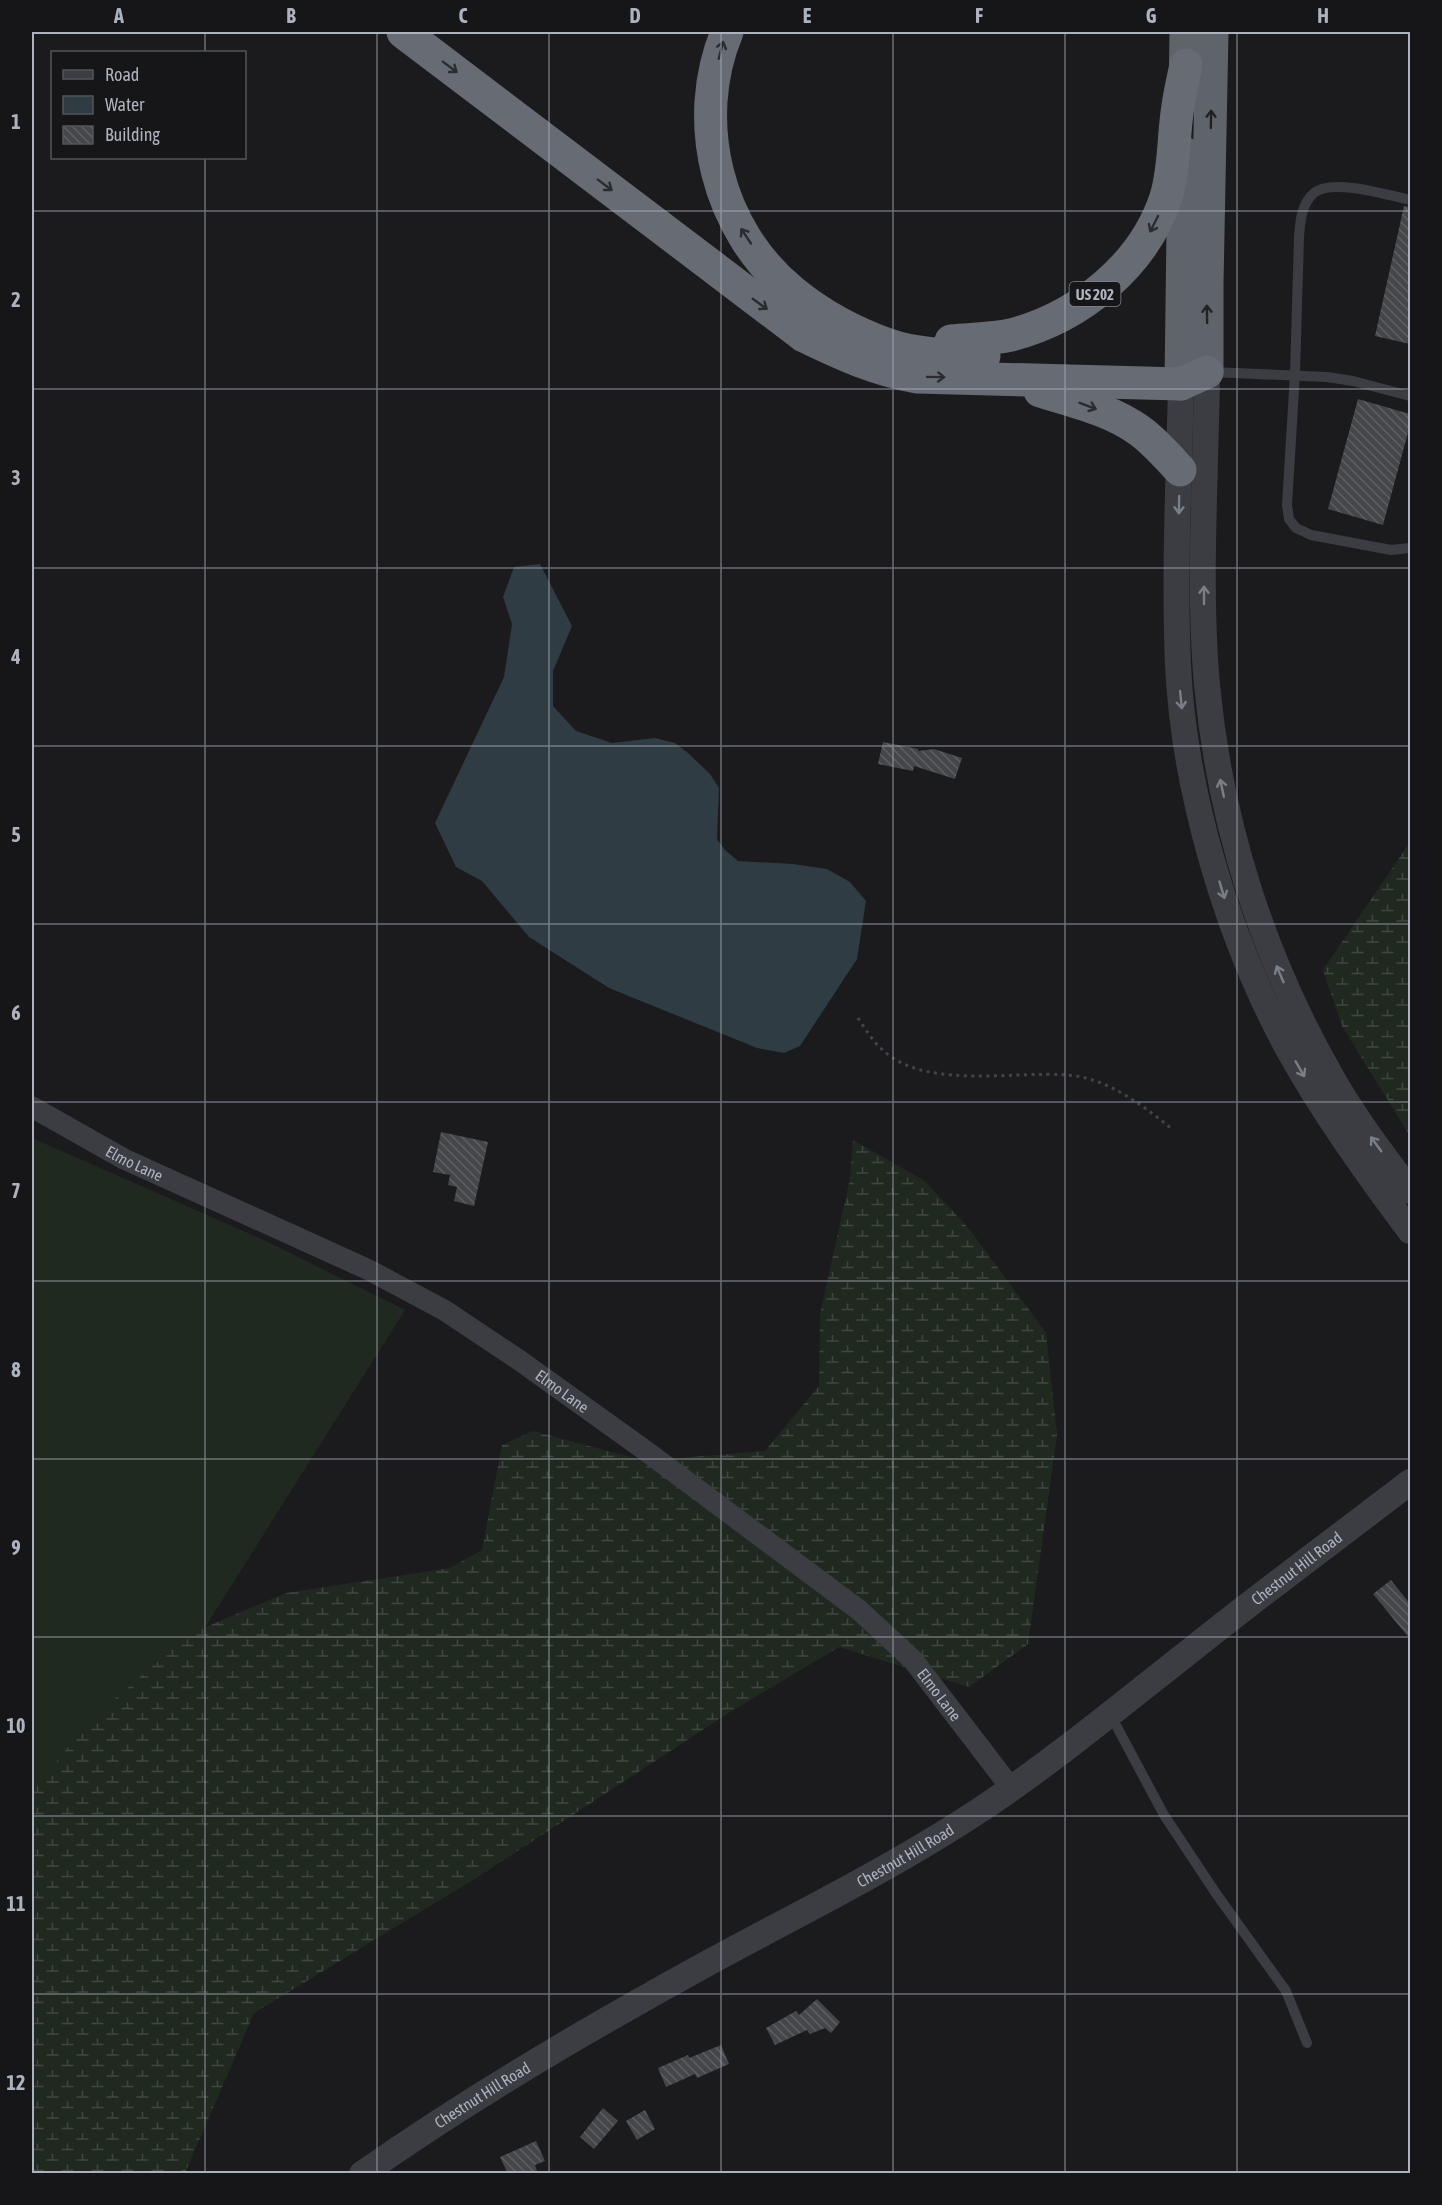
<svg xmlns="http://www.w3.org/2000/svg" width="1442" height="2205" viewBox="0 0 1442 2205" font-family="'Asap Condensed',sans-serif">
  <defs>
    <pattern id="wetland-marsh" width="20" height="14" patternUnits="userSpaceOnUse" patternTransform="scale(1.5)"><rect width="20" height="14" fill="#202920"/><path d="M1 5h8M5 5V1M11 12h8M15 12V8" fill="none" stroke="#3e463f"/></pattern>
    <pattern id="building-back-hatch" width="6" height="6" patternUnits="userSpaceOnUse" patternTransform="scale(1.5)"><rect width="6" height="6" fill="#45464a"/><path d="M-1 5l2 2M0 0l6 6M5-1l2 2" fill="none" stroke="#5d5e62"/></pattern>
  </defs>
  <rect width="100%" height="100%" fill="#1b1b1d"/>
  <!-- grass -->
  <polygon fill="#202920" points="32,1138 266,1241 405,1310 32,1902"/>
  <!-- wetland -->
  <g fill="url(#wetland-marsh)">
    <polygon points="1410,842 1410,1136 1342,1026 1323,970"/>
    <polygon points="853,1140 925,1181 970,1230 1046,1333 1057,1435 1028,1644 969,1687 839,1647 727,1714 473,1880 254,2013 185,2173 32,2174 32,1792 89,1721 191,1633 286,1593 450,1568 482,1550 502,1445 533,1431 645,1461 765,1451 819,1386 820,1314 850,1179"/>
  </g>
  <!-- water -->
  <polygon fill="#2f3c43" points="540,564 572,626 553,671 553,706 576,731 612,743 655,738 675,743 688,753 710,774 719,788 717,839 725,850 738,861 793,864 827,869 850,882 866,901 857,959 800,1046 784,1053 757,1048 609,988 529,937 482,881 456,867 435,823 504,677 512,624 503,597 514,567"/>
  <!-- building -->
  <g fill="url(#building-back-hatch)">
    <polygon points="1404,206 1410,207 1410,344 1375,336"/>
    <polygon points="1358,399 1410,414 1410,425 1383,525 1328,509"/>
    <polygon points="883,742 918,749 918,751 934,749 962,758 955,779 914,766 913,771 878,764"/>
    <polygon points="441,1132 488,1142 474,1206 454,1201 457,1187 448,1185 450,1175 433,1172"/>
    <polygon points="1391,1580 1410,1604 1410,1639 1373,1594"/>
    <polygon points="817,1999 840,2022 831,2033 825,2028 810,2034 807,2030 775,2045 766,2028 796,2011 799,2015"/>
    <polygon points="721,2045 729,2064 697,2078 695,2074 666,2087 658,2068 688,2055 689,2058"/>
    <polygon points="603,2108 618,2121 594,2149 580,2137"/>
    <polygon points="645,2110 655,2129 637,2140 626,2121"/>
    <polygon points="536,2141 545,2161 535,2165 538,2174 508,2174 500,2157"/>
  </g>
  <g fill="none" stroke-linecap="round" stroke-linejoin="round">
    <!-- path -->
    <path stroke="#41444a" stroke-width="3" stroke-dasharray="3 4.5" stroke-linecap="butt" d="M858 1018C867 1032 876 1046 890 1056 934 1088 1016 1071 1067 1075 1107 1078 1141 1104 1172 1129"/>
    <!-- service -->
    <g stroke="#3b3d43" stroke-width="10">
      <path d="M1410 200C1388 195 1332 178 1314 193 1301 204 1300 223 1299 237L1295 374 1287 505 1289 519 1296 528 1311 535 1391 550 1410 548"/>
      <polyline points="1211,372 1327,377 1353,381 1410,396"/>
      <polyline points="1110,1714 1164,1815 1215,1892 1286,1991 1307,2043"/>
    </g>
    <!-- minor -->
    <path stroke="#3b3d43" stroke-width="21" id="s1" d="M32 1107 124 1159 367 1269 444 1310 519 1360 646 1451 859 1610 913 1660 1011 1788"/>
    <!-- tertiary -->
    <g stroke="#3b3d43" stroke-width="26">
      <path d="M1207 372C1206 475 1198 583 1207 685 1220 825 1264 961 1335 1083 1357 1121 1384 1156 1410 1191"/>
      <path d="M1181 384C1179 477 1174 571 1178 665 1184 791 1227 936 1287 1047 1323 1112 1366 1172 1410 1231"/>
      <path id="s2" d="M362 2174C473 2096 590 2028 708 1963 800 1913 896 1866 983 1808 1055 1760 1122 1704 1190 1651 1262 1593 1337 1538 1410 1482"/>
    </g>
    <!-- trunk -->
    <g stroke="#5f646b" stroke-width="33">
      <polyline points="1185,93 1186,32"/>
      <polyline points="1207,372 1207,284 1212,32"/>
      <polyline points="1181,384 1184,153"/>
    </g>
    <!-- motorway -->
    <g stroke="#676c74" stroke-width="33">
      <path d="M403 32 804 336C841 354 876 370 917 377L1181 384 1207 372"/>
      <path d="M727 32C690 121 717 231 793 292 821 315 855 333 889 345 915 355 955 355 984 356"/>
      <path d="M951 341C971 339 992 339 1011 335 1080 317 1144 265 1166 197 1175 167 1173 136 1178 106 1180 92 1183 79 1186 65"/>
      <path d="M1040 391C1073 401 1112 410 1140 431 1155 442 1167 456 1180 470"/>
    </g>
  </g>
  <!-- one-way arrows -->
  <defs><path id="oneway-shaft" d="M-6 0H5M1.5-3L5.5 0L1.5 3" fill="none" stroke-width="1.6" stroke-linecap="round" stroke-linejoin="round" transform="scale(1.5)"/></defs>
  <g stroke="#2a2c2f">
    <use href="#oneway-shaft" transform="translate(721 50) rotate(-75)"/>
    <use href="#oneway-shaft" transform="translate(450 67) rotate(37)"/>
    <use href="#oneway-shaft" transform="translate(605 185) rotate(37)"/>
    <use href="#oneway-shaft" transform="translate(1154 224) rotate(117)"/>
    <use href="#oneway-shaft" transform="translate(746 236) rotate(-124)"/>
    <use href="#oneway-shaft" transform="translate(760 304) rotate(36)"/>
    <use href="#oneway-shaft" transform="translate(936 377) rotate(1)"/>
    <use href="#oneway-shaft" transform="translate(1088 406) rotate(21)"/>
  </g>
  <g stroke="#212224">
    <use href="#oneway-shaft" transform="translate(1211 119) rotate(-89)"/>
    <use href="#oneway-shaft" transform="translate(1207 314) rotate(-91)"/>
  </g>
  <g stroke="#7a7e87">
    <use href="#oneway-shaft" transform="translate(1179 505) rotate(91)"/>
    <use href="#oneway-shaft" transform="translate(1204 595) rotate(-90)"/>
    <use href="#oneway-shaft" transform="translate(1181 700) rotate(84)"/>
    <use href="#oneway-shaft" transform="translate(1222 788) rotate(-102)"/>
    <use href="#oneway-shaft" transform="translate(1222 890) rotate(73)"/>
    <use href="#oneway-shaft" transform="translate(1280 974) rotate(-113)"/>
    <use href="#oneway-shaft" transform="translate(1300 1069) rotate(60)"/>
    <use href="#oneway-shaft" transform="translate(1376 1144) rotate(-126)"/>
  </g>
  <!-- grid -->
  <path fill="none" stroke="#adb3be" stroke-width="1.5" stroke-opacity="0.55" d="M205 32V52M377 32V2174M549 32V2174M721 32V2174M893 32V2174M1065 32V2174M1237 32V2174M205 158V2174M32 211H1410M32 389H1410M32 568H1410M32 746H1410M32 924H1410M32 1102H1410M32 1281H1410M32 1459H1410M32 1637H1410M32 1816H1410M32 1994H1410"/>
  <g text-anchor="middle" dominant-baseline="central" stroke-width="4.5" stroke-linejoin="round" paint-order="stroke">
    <!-- shield labels -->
    <rect fill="#161618" stroke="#80848c" stroke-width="1.5" x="1069.5" y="282" width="51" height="24" rx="4.5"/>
    <g font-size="15" font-weight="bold" fill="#adb3be">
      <text x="1095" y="294">US 202</text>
    </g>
    <!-- street labels -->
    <g font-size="16" fill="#adb3be" stroke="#161618">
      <text stroke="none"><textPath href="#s1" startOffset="117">Elmo Lane</textPath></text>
      <text stroke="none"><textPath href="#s1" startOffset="603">Elmo Lane</textPath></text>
      <text stroke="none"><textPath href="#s2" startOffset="1116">Chestnut Hill Road</textPath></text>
      <text stroke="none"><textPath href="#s1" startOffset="1089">Elmo Lane</textPath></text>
      <text stroke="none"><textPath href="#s2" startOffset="630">Chestnut Hill Road</textPath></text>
      <text stroke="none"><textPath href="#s2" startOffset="144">Chestnut Hill Road</textPath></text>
    </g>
  </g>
  <!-- border -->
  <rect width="1442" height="2205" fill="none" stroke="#161618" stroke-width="66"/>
  <!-- legend -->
  <rect x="51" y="51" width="195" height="108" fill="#161618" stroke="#52555a" stroke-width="1.5"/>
  <rect x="63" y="70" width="30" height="9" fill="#3b3d43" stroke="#52555a" stroke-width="1.5"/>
  <text x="105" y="81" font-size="18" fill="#adb3be">Road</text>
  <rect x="63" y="96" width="30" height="18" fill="#2f3c43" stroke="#52555a" stroke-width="1.5"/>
  <text x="105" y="111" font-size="18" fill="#adb3be">Water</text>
  <rect x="63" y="126" width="30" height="18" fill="url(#building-back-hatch)" stroke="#52555a" stroke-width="1.5"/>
  <text x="105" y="141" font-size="18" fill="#adb3be">Building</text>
  <rect x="33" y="33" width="1376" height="2139" fill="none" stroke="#adb3be" stroke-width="2"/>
  <g font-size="20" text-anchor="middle" font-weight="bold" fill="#adb3be">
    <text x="119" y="23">A</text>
    <text x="291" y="23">B</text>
    <text x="463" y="23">C</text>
    <text x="635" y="23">D</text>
    <text x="807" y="23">E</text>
    <text x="979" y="23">F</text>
    <text x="1151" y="23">G</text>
    <text x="1323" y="23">H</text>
    <text x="16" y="129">1</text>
    <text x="16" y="307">2</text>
    <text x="16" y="485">3</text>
    <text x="16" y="664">4</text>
    <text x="16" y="842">5</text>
    <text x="16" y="1020">6</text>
    <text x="16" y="1198">7</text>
    <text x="16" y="1377">8</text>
    <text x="16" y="1555">9</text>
    <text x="16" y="1733">10</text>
    <text x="16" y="1911">11</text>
    <text x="16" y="2090">12</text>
  </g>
</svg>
